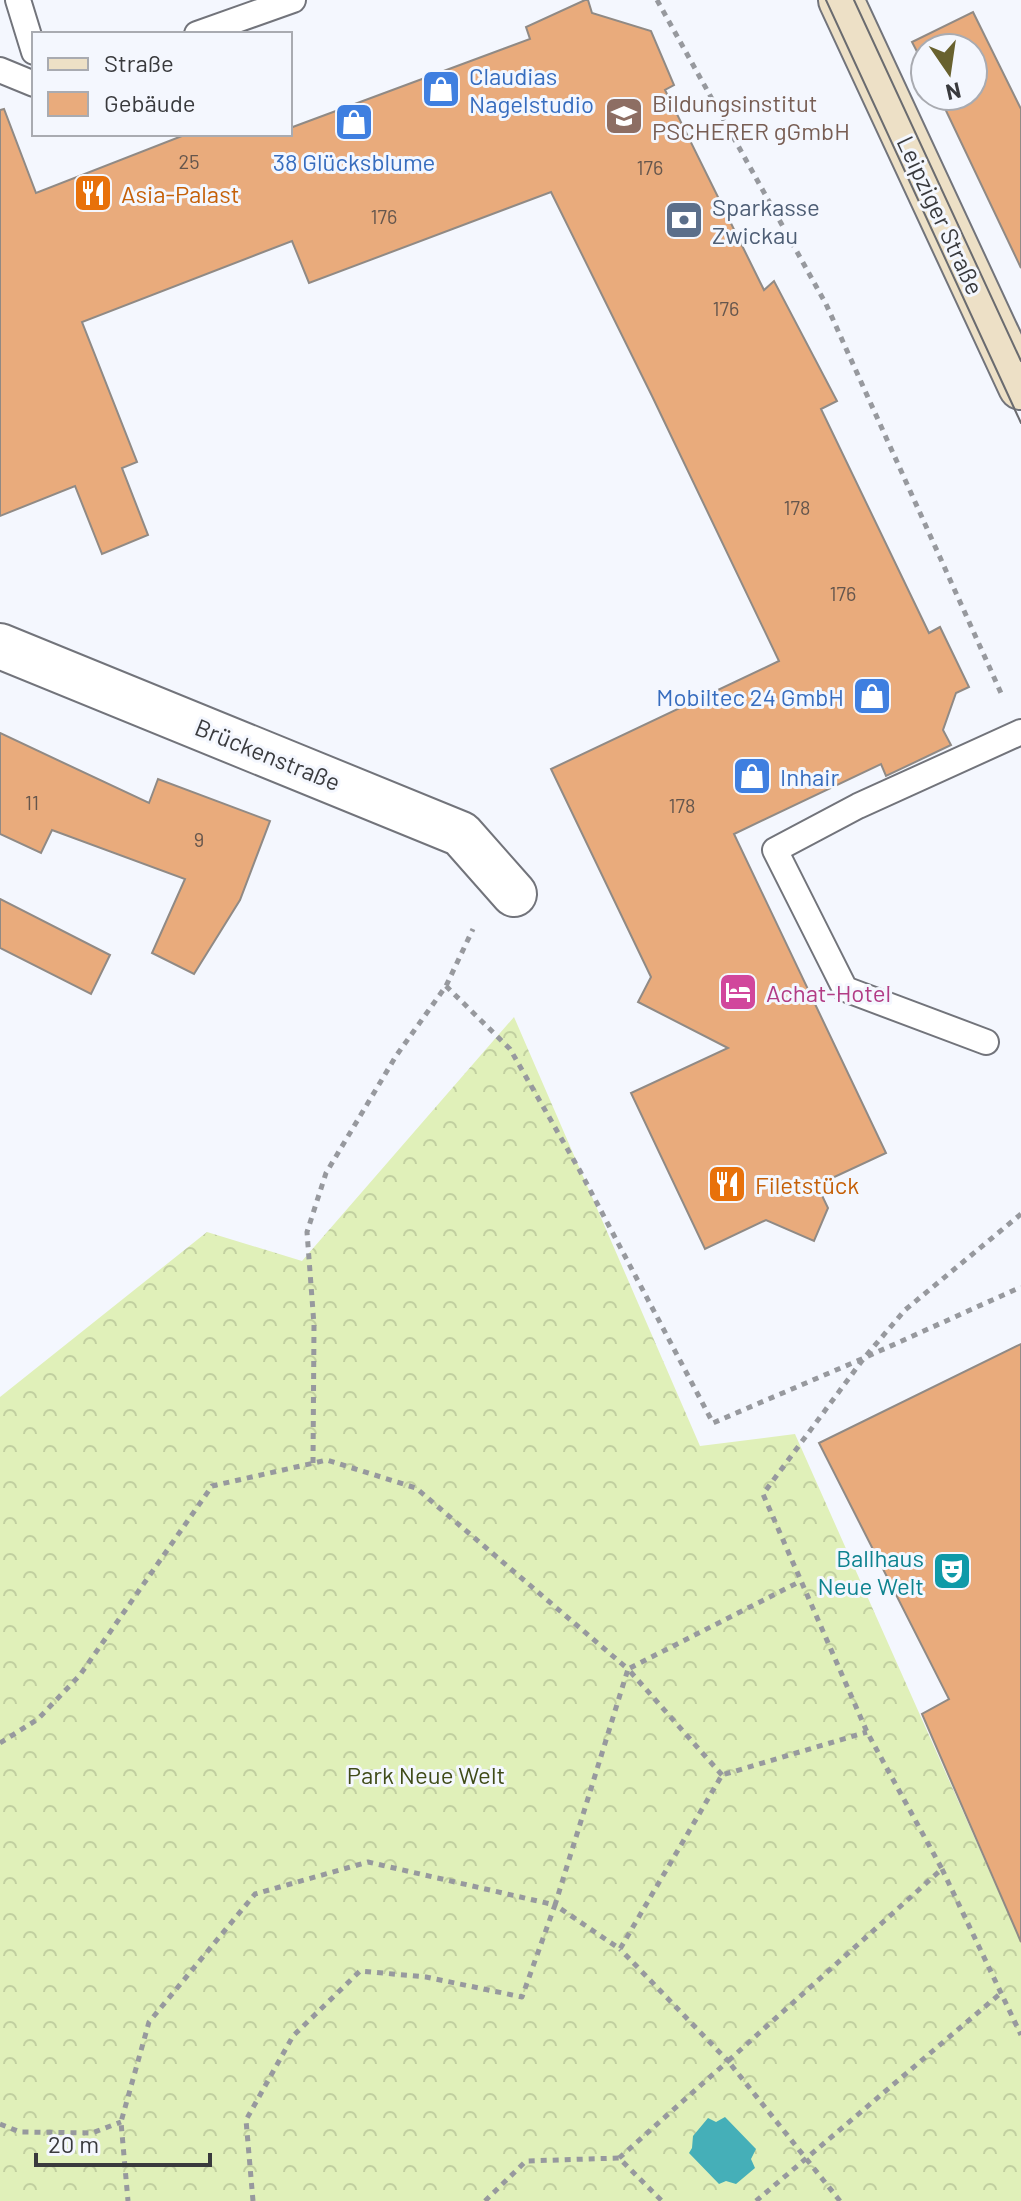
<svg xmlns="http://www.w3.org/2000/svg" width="1021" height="2201" viewBox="0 0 1021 2201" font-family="Barlow,sans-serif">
  <defs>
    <pattern id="forest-crowns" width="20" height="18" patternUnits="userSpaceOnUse" patternTransform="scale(2)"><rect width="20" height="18" fill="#e0f0b9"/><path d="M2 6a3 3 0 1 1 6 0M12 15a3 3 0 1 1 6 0" fill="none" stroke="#c1cfa0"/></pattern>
  </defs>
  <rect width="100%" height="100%" fill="#f4f7fe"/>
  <!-- forest -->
  <polygon fill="url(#forest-crowns)" points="514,1017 700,1446 795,1434 1021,1942 1021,2201 0,2201 0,1397 207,1232 302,1261"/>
  <!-- water -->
  <polygon fill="#45afb8" points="725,2117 756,2149 751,2159 755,2168 736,2184 726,2181 719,2184 689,2153 692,2148 693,2136 708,2118 716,2122"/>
  <!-- building -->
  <g fill="#e9ab7c" stroke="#908a85" stroke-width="2">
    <polygon points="585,0 588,0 592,13 651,31 674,85 665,90 764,290 774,281 837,401 821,409 929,633 940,627 969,687 956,693 943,730 951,745 886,776 881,764 734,834 886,1153 817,1185 828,1208 814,1241 766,1220 705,1249 631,1093 728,1048 638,1002 651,977 551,769 779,661 652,396 551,192 309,283 292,241 82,322 137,462 122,468 148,535 102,554 75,486 0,516 0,110 4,109 36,193 187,134 290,134 290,128 530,39 526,27"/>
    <polygon points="973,12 1021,109 1021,268 939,96 973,96 973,48 925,48 925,67 912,42"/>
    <polygon points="0,733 149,803 158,779 270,821 240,900 194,974 152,953 185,879 52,830 41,853 0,834"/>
    <polygon points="0,899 110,955 91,994 0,948"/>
    <polygon points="1021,1344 1021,1942 922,1714 949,1699 819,1443"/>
  </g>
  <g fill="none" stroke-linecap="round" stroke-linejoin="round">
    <!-- lane casing -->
    <g stroke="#72747b" stroke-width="28">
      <g id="lane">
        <polyline points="18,0 34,52"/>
        <polyline points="197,34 293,0"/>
        <polyline points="0,70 34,84"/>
        <polyline points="986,1042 845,989 775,850 858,806 1021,732"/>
      </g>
    </g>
    <!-- street casing -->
    <g stroke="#72747b" stroke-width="48">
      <polyline id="street" points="0,646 461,834 514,894"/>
    </g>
    <!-- secondary casing -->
    <g stroke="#72747b" stroke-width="48">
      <polyline id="secondary" points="841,0 1021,387"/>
    </g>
    <!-- path -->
    <g stroke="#97999e" stroke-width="5" stroke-dasharray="6 6" stroke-linecap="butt">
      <polyline points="657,0 826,304 1001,693"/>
      <polyline points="446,986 510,1049 580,1171 713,1423 864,1358 1021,1287"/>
      <polyline points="313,1463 314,1325 307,1232 326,1173 396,1056 446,986 473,929"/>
      <polyline points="0,1743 38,1719 80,1675 212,1486 327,1460 416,1488 628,1669 555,1905 368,1862 255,1894 149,2022 121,2122 128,2201"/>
      <polyline points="722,1775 628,1669 801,1581"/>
      <polyline points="942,1869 1021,2035"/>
      <polyline points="0,2124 20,2132 92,2133 121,2122"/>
      <polyline points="619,2158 728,2061 620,1949"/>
      <polyline points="253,2201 246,2120 293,2036 360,1971 426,1977 522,1997 555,1905 620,1949 722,1775 867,1732"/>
      <polyline points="485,2201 526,2161 619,2158 662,2201"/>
      <polyline points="756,2201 1001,1993"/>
      <polyline points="840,2201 728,2061 942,1869 867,1732 763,1494 864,1358 905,1310 1021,1214"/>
    </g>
    <!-- lane -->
    <use href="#lane" stroke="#fff" stroke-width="24"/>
    <!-- street -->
    <use href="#street" stroke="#fff" stroke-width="44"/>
    <!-- secondary -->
    <use href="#secondary" stroke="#ede0c6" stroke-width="44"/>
    <!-- tram -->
    <g stroke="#6a6b6f" stroke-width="2">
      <polyline points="826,0 1021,423"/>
      <polyline points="854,0 1021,361"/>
    </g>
  </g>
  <!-- icons -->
  <defs>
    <g id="shop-square" transform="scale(2)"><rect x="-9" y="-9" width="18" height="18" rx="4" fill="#3f7fe0" stroke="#f4f7fe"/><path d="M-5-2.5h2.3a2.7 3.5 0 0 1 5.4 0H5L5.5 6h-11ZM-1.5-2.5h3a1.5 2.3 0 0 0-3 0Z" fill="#fff"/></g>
    <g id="school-square" transform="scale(2)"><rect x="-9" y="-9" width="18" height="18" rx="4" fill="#8d6e63" stroke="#f4f7fe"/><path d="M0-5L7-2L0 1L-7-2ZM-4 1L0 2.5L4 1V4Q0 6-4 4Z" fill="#fff"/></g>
    <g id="restaurant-square" transform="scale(2)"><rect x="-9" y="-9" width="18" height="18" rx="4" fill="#e8710a" stroke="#f4f7fe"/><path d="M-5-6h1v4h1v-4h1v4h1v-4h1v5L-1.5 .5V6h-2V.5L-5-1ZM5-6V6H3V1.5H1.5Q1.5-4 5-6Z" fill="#fff"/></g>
    <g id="bank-square" transform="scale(2)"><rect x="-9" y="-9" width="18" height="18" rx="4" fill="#5c6f8a" stroke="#f4f7fe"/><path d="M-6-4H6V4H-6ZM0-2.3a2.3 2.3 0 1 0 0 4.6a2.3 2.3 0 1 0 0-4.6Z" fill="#fff"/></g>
    <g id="hotel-square" transform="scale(2)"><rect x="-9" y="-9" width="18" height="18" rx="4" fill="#d1479c" stroke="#f4f7fe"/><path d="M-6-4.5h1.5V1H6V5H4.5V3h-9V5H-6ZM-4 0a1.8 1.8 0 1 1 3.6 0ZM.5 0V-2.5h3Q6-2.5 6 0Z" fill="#fff"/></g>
    <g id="theatre-square" transform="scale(2)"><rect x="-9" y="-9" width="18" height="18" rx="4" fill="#0f9aa8" stroke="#f4f7fe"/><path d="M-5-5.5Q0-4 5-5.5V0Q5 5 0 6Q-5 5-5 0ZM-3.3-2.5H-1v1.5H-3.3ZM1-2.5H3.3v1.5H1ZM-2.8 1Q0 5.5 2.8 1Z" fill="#fff"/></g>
  </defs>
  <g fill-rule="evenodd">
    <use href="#shop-square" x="441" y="89"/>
    <use href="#school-square" x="624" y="116"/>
    <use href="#shop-square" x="354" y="122"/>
    <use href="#restaurant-square" x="93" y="193"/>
    <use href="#bank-square" x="684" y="220"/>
    <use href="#shop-square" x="872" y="696"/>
    <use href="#shop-square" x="752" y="776"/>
    <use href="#hotel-square" x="738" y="992"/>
    <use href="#restaurant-square" x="727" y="1184"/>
    <use href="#theatre-square" x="952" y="1571"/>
  </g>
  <g text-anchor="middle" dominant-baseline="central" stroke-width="6" stroke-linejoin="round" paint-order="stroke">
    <!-- number labels -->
    <g font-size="20" fill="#65564d">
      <text x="189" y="161">25</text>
      <text x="650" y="167">176</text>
      <text x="384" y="216">176</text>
      <text x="726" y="308">176</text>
      <text x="797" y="507">178</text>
      <text x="843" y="593">176</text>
      <text x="32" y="802">11</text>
      <text x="682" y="805">178</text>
      <text x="199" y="839">9</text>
    </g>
    <!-- shop labels -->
    <g font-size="24" fill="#366cbe" stroke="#f4f7fe" text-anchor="start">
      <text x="469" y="75">Claudias<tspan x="469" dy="28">Nagelstudio</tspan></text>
      <text x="354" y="161" text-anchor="middle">38 Glücksblume</text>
      <text x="844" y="696" text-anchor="end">Mobiltec 24 GmbH</text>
      <text x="780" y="776">Inhair</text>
    </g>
    <!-- education labels -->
    <g font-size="24" fill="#785e54" stroke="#f4f7fe" text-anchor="start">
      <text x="652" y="102">Bildungsinstitut<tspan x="652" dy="28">PSCHERER gGmbH</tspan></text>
    </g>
    <!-- food labels -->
    <g font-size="24" fill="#c56008" stroke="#f4f7fe" text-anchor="start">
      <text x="121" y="193">Asia-Palast</text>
      <text x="755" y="1184">Filetstück</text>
    </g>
    <!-- service labels -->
    <g font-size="24" fill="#4e5e75" stroke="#f4f7fe" text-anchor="start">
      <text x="712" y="206">Sparkasse<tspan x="712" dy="28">Zwickau</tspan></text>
    </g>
    <!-- street labels -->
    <g font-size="24" fill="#393a3d" stroke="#f4f7fe">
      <text transform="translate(941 215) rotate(65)">Leipziger Straße</text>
      <text transform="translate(268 754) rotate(22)">Brückenstraße</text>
    </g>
    <!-- hotel labels -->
    <g font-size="24" fill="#b23c85" stroke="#f4f7fe" text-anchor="start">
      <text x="766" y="992">Achat-Hotel</text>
    </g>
    <!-- culture labels -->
    <g font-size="24" fill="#0d838f" stroke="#f4f7fe" text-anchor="end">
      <text x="924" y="1557">Ballhaus<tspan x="924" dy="28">Neue Welt</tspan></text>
    </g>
    <!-- park labels -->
    <g font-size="24" fill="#3f4b18" stroke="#f4f7fe">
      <text x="426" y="1774">Park Neue Welt</text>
    </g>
  </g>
  <!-- legend -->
  <rect x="32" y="32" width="260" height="104" fill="#f4f7fe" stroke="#a9abb1" stroke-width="2"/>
  <rect x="48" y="58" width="40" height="12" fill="#ede0c6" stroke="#a9abb1" stroke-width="2"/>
  <text x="104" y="72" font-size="24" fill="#393a3d">Straße</text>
  <rect x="48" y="92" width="40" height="24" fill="#e9ab7c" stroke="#a9abb1" stroke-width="2"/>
  <text x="104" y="112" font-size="24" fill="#393a3d">Gebäude</text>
  <!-- north arrow -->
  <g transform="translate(949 72) rotate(167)"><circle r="38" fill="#f4f7fe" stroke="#a9abb1" stroke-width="2"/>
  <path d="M0-6L14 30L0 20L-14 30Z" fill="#68612e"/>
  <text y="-12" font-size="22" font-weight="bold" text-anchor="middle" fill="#393a3d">N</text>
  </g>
  <!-- scale -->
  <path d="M36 2153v12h174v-12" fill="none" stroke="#393a3d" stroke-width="4"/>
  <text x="48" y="2153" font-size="24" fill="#393a3d" stroke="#f4f7fe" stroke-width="6" paint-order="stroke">20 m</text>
</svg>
